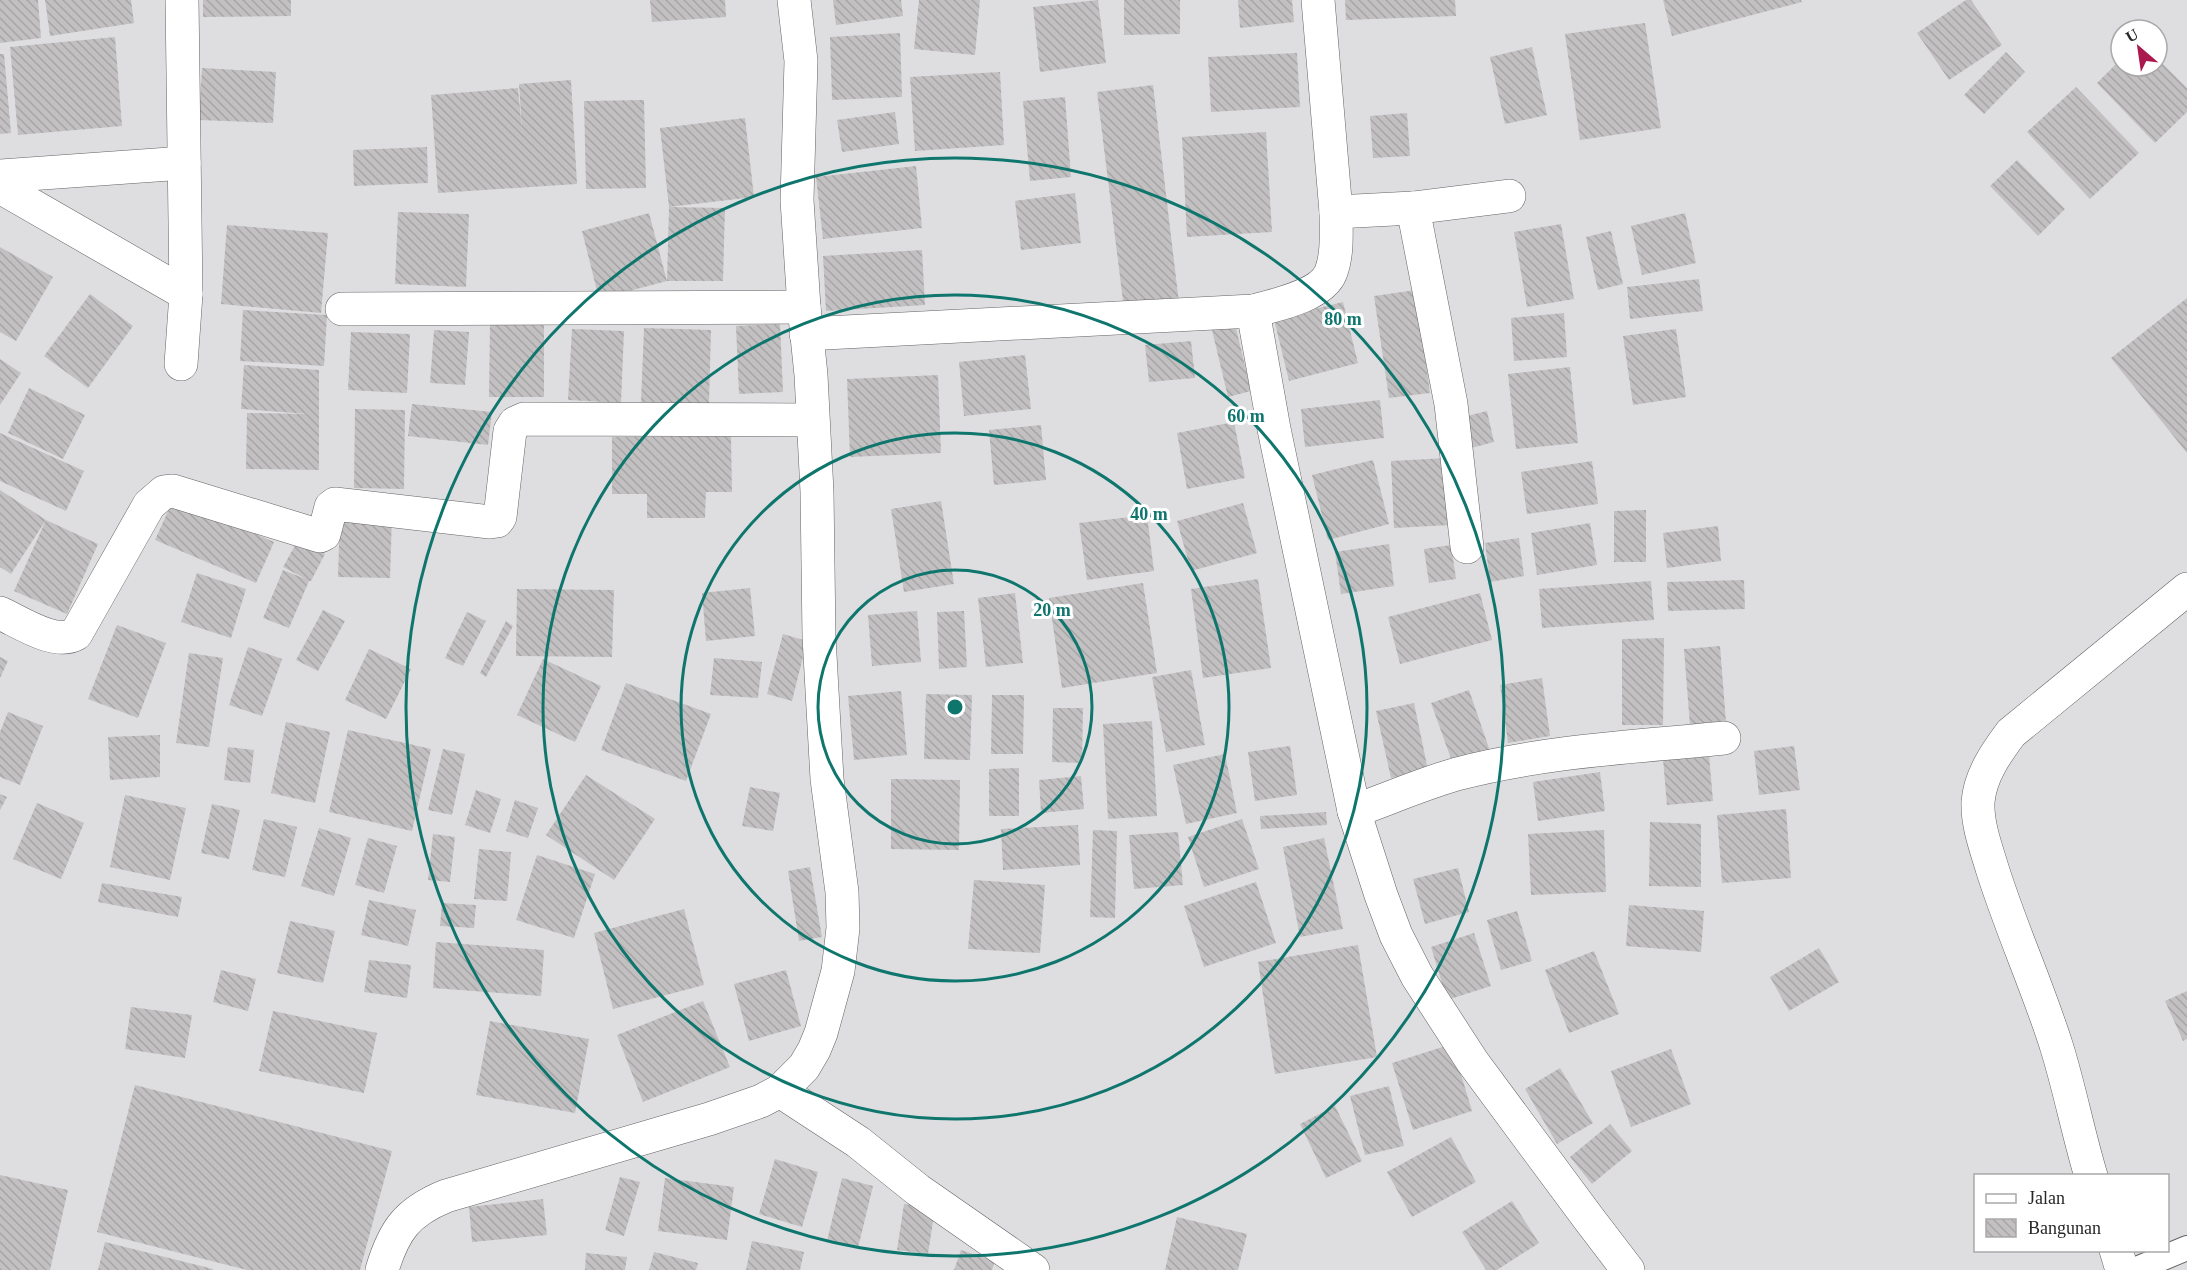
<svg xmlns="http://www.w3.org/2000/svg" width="2187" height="1270" viewBox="0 0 2187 1270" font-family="'Times New Roman',serif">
  <defs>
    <pattern id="building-back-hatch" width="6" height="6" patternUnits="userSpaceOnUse" patternTransform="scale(1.5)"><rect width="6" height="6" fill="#c3c0c2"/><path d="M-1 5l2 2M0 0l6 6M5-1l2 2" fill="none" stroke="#a8a5a7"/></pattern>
  </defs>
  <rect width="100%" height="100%" fill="#dedee1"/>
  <!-- building -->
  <g fill="url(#building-back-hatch)">
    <polygon points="0,0 38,0 41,38 0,43"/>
    <polygon points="45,0 131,0 134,23 50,36"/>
    <polygon points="203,0 291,0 291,16 203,17"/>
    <polygon points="650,0 725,0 726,17 652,22"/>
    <polygon points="833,0 901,0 903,16 836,25"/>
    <polygon points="919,0 980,0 975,55 914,49"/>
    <polygon points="1098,0 1106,63 1040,72 1033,7"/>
    <polygon points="1124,0 1180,0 1180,34 1124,35"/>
    <polygon points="1238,0 1292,0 1294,22 1240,28"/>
    <polygon points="1345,0 1455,0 1456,16 1346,20"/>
    <polygon points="1663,0 1801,0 1802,2 1672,36"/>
    <polygon points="1966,0 1971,0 2002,45 1949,80 1917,33"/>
    <polygon points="1645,23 1661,128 1580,140 1565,34"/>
    <polygon points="900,33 902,97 832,100 830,37"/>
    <polygon points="115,37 122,126 18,135 10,47"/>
    <polygon points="1532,47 1547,115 1505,124 1490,57"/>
    <polygon points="2006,52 2025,72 1984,114 1964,95"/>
    <polygon points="1297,53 1300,107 1211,112 1208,57"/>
    <polygon points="0,54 4,54 11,133 0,134"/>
    <polygon points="2157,58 2187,88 2187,112 2155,143 2097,83 2121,59 2121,66 2157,66"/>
    <polygon points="202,68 276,72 273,123 199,120"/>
    <polygon points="1000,72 1004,145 915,151 910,77"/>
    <polygon points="571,80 577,184 438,193 431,95 518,88 522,130 519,84"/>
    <polygon points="1153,85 1179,303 1124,309 1097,92"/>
    <polygon points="2076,87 2139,153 2090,199 2027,132"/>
    <polygon points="1065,97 1071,177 1030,181 1023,101"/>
    <polygon points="644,100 646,188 586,189 584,101"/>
    <polygon points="895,112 899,144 842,152 837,120"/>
    <polygon points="1407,113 1410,156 1373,158 1370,116"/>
    <polygon points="745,118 754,197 669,207 660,128"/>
    <polygon points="1266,132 1272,232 1187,237 1182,137"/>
    <polygon points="427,147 428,183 354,186 353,150"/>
    <polygon points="2017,160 2065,209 2038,236 1990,186"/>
    <polygon points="916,166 922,228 823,239 816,177"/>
    <polygon points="1075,193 1081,243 1021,250 1015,201"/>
    <polygon points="669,207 725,208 723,281 667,281"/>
    <polygon points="398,212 469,214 466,287 395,284"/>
    <polygon points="649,213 667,281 599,299 582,231"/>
    <polygon points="1685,213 1696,263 1642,275 1631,226"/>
    <polygon points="1561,224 1574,299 1527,307 1514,232"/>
    <polygon points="227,225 328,233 321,313 221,304"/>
    <polygon points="1611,231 1623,284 1598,290 1586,237"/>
    <polygon points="0,247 53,277 16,341 0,332"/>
    <polygon points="922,250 925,305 826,311 823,256"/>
    <polygon points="1699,279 1703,311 1630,319 1627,287"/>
    <polygon points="1416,290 1430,393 1389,398 1374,296"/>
    <polygon points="90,294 133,326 88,388 44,356"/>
    <polygon points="2187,298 2187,453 2111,358"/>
    <polygon points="1343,302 1358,363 1289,381 1274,319"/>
    <polygon points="243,310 327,315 324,366 240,361"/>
    <polygon points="1564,313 1567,357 1514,361 1511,318"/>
    <polygon points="1234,320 1251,391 1228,397 1211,326"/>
    <polygon points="490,324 544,324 544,397 489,397"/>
    <polygon points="780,324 783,392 739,394 736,326"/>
    <polygon points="644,328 711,330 709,404 641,402"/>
    <polygon points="572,329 624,331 621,403 568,400"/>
    <polygon points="1676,329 1686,397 1633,405 1623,336"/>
    <polygon points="434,330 469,332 465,385 430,383"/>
    <polygon points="351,332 410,334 407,393 348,390"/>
    <polygon points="1191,341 1195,378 1149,382 1145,345"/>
    <polygon points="1025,355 1031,409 964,416 959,362"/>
    <polygon points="0,359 21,373 0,405"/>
    <polygon points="244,365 319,370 319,470 246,469 247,413 309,414 241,409"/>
    <polygon points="1570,367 1578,443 1516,449 1508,374"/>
    <polygon points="938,375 941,453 850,457 847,379"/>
    <polygon points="29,388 85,415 63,459 8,433"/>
    <polygon points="1380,400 1384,438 1305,447 1301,409"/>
    <polygon points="412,404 492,412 488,445 408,436"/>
    <polygon points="355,409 405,410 404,489 354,488"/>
    <polygon points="1487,411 1494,442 1471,448 1463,417"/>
    <polygon points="1234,422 1245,478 1187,489 1177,433"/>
    <polygon points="1041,425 1046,480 994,485 989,430"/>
    <polygon points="0,433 84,471 66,511 0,481"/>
    <polygon points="731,436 732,492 706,492 705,518 647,518 647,494 612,494 612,437"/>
    <polygon points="1447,458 1450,525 1394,528 1391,461"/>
    <polygon points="1373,460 1389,524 1328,540 1312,475"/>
    <polygon points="1592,461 1598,504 1527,514 1521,472"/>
    <polygon points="0,490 46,520 11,574 0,567"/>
    <polygon points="174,498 274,542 256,583 155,540"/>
    <polygon points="941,501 954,584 904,592 891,509"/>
    <polygon points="1243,503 1257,553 1191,571 1177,521"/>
    <polygon points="1646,510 1646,562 1614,562 1614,511"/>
    <polygon points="340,515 392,516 390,578 338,577"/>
    <polygon points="1147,515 1154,571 1087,580 1079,523"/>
    <polygon points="46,520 98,544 67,614 14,591"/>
    <polygon points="1590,523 1597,565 1537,575 1531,533"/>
    <polygon points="1718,526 1721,561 1667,568 1663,533"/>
    <polygon points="1519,538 1524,576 1490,582 1485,543"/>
    <polygon points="298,540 325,554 311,581 309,581 289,628 263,618 283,570 306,579 283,567"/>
    <polygon points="1389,544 1394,586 1341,594 1335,552"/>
    <polygon points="1451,545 1456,579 1429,583 1424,549"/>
    <polygon points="197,573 246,589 231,638 181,622"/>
    <polygon points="1258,579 1271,668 1203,678 1191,589"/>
    <polygon points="1744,580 1745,609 1668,611 1667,582"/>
    <polygon points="1651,581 1654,620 1542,628 1539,589"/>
    <polygon points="1143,583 1157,673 1062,688 1049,598"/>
    <polygon points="750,588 755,636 706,641 702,593"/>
    <polygon points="517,589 614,590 612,657 516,656"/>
    <polygon points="1015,593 1023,663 986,667 978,598"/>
    <polygon points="1480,593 1492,640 1400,664 1388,617"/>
    <polygon points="323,610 345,621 318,671 296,660"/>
    <polygon points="917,611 921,662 872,666 868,615"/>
    <polygon points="964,611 967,667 939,669 937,612"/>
    <polygon points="467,612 486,621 463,666 445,658"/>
    <polygon points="506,621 513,626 486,677 480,673"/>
    <polygon points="117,625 166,643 138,718 88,699"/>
    <polygon points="783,634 807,641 792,701 767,694"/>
    <polygon points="1664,638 1663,725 1622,725 1622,639"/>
    <polygon points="1720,646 1726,722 1690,726 1684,649"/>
    <polygon points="248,647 282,659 262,716 229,705"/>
    <polygon points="369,649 411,669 386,719 345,700"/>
    <polygon points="189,653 223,658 209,747 176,743"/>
    <polygon points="0,657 8,661 0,678"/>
    <polygon points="714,658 762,662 758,698 710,695"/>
    <polygon points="543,659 601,686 575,742 517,715"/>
    <polygon points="1191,670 1205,745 1166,752 1152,677"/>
    <polygon points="1542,678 1550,736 1508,743 1500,685"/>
    <polygon points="626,683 711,714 686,781 601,750"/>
    <polygon points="1469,690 1492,757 1455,770 1431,703"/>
    <polygon points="901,691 907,755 854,760 848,696"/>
    <polygon points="926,694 972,695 970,760 924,759"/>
    <polygon points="992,695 1024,695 1023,754 991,754"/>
    <polygon points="1414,703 1428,770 1391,778 1376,711"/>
    <polygon points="1053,708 1083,708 1082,763 1052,762"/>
    <polygon points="8,712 43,726 20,785 0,777 0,732"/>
    <polygon points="1152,721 1157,816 1108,819 1103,724"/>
    <polygon points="286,722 330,732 315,803 271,793"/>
    <polygon points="348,730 431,749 412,831 329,812"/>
    <polygon points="160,735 160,777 110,780 108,737"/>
    <polygon points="1290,746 1297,795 1255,801 1248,752"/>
    <polygon points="1794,746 1800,790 1759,795 1754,751"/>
    <polygon points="228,747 254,750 250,783 224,780"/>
    <polygon points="443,749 465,754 452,815 428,810"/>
    <polygon points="1225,754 1237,813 1186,824 1173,765"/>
    <polygon points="1709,755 1713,801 1667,805 1663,759"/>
    <polygon points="1019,768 1019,816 989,816 989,769"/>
    <polygon points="1600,772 1605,811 1538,821 1533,782"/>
    <polygon points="586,775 655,819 614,880 546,835"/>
    <polygon points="1081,776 1084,809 1041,813 1039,780"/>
    <polygon points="891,779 960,780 959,850 891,849"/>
    <polygon points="750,787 780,793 773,831 742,826"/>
    <polygon points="476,790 501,799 490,833 465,825"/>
    <polygon points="0,794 7,797 0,810"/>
    <polygon points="125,795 186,808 170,880 110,867"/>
    <polygon points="515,800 538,808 528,838 506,831"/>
    <polygon points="37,803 84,823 61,879 13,859"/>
    <polygon points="212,804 240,810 229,859 201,853"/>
    <polygon points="1786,809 1791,878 1722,883 1717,815"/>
    <polygon points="1326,812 1327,825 1261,829 1260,816"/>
    <polygon points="264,819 297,827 285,877 252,870"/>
    <polygon points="1242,819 1259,869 1204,887 1188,837"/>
    <polygon points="1650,822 1701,824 1701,887 1649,886"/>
    <polygon points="1078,825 1080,865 1003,870 1001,829"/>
    <polygon points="319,828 351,838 334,896 301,886"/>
    <polygon points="1093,830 1117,831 1115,918 1090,917"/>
    <polygon points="1604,830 1606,892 1531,895 1528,834"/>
    <polygon points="1178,832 1183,885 1134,889 1129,835"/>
    <polygon points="433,834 455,837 450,882 428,880"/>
    <polygon points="368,838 397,846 384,893 355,885"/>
    <polygon points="1324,838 1343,929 1300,937 1283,847"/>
    <polygon points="479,849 511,852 507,901 474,899"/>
    <polygon points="537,855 595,874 574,938 516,920"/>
    <polygon points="810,867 822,937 799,941 788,871"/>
    <polygon points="1458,868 1469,912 1425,924 1413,879"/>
    <polygon points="974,880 1045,885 1040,953 968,949"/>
    <polygon points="1256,882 1276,943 1204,967 1184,906"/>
    <polygon points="102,883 182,897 178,917 98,902"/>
    <polygon points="369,900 416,910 408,946 361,935"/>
    <polygon points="442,903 476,905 474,928 440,926"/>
    <polygon points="1629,905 1704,911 1701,952 1626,946"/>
    <polygon points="684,909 704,985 613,1009 594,933"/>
    <polygon points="1517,911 1532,961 1501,970 1487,920"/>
    <polygon points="290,921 335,931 323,983 277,973"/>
    <polygon points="1474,933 1491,986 1447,1000 1431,947"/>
    <polygon points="436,942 544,950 541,996 433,988"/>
    <polygon points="1358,945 1377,1057 1275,1074 1258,962"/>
    <polygon points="1819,948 1839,982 1789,1011 1770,977"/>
    <polygon points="1594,951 1619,1014 1569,1033 1545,970"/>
    <polygon points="369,960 411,965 407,998 364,992"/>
    <polygon points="221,970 256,979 248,1011 213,1002"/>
    <polygon points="786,970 801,1026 749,1041 734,984"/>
    <polygon points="2187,991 2187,1039 2183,1041 2165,1001"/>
    <polygon points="703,1001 730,1067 643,1102 617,1035"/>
    <polygon points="131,1007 192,1015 185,1058 125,1049"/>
    <polygon points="273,1011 377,1033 364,1093 259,1071"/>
    <polygon points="490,1021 589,1039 575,1113 476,1095"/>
    <polygon points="1452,1044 1472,1111 1413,1130 1392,1063"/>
    <polygon points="1671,1049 1691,1104 1631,1127 1611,1071"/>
    <polygon points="1560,1068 1593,1123 1557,1144 1525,1089"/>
    <polygon points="135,1085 392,1151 360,1270 247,1270 97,1232"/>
    <polygon points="1389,1086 1404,1146 1365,1155 1350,1096"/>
    <polygon points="1335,1106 1362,1161 1326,1178 1300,1124"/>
    <polygon points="1610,1124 1632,1151 1592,1184 1570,1157"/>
    <polygon points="1451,1137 1476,1182 1412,1217 1387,1172"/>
    <polygon points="775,1159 818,1172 802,1227 759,1214"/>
    <polygon points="0,1175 68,1190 50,1270 0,1270"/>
    <polygon points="620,1177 640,1182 624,1236 605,1230"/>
    <polygon points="665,1178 734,1187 727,1240 658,1231"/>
    <polygon points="842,1178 873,1186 858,1248 827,1241"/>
    <polygon points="543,1199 547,1235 472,1242 469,1207"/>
    <polygon points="1512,1201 1539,1243 1497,1270 1486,1270 1462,1232"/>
    <polygon points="904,1204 935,1209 928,1254 897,1250"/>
    <polygon points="1177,1217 1247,1234 1238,1270 1165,1270"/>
    <polygon points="752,1241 804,1252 800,1270 746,1270"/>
    <polygon points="105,1242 213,1269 213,1270 98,1270"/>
    <polygon points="961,1250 995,1261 992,1270 954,1270"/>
    <polygon points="654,1252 698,1263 696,1270 649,1270"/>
    <polygon points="586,1253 627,1257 625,1270 585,1270"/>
  </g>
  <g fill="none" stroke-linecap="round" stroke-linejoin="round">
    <!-- service casing -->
    <g stroke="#636365" stroke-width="26">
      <polyline id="service" points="2134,1270 2187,1248"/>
    </g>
    <!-- minor casing -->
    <g stroke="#636365" stroke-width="34">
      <g id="minor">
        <polyline points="0,176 184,163"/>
        <polyline points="0,187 186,294"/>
        <polyline points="1413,208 1509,196"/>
        <polyline points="1336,212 1413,208 1451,404 1467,547"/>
        <polyline points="342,309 804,307"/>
        <polyline points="1253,311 1274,429 1354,811 1381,895 1396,935 1417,976 1472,1061 1589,1219 1628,1270"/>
        <path d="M806 334 1253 311C1275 305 1322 296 1331 272 1338 253 1336 231 1336 212L1318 0"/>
        <polyline points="181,364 186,294 182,0"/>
        <path d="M0 613C20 622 55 646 76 634L149 505 164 492 173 491 320 536 324 534 331 507 335 504 490 522 497 521 500 517 510 431 515 423 524 419 812 420"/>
        <path d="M1354 811C1388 799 1422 784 1457 774 1544 751 1635 747 1724 738"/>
        <polyline points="780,1091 858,1142 918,1190 1033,1270"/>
        <path d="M2091 1176C2078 1133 2070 1090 2057 1048 2038 987 2011 929 1992 868 1986 848 1977 824 1978 802 1980 776 1996 753 2011 733L2187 589"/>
        <polyline points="2116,1250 2122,1270"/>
        <path d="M382 1270C394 1230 407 1212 446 1196L709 1119 761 1101 780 1091 804 1067 814 1050 821 1033 838 971 843 928 842 892 827 779 819 637 817 492 811 375 804 307 797 200 801 61 794 0"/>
      </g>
    </g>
    <!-- service -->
    <use href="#service" stroke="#fff" stroke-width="24"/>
    <!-- minor -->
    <use href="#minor" stroke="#fff" stroke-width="33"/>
  </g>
  <!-- distance rings -->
  <g fill="none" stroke="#0f766e" stroke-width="3">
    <circle cx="955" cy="707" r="137"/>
    <circle cx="955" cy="707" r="274"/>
    <circle cx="955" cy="707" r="412"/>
    <circle cx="955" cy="707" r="549"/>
  </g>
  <circle cx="955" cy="707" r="9" fill="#0f766e" stroke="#fff" stroke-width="3"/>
  <g font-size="18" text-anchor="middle" font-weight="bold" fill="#0f766e" stroke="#fff" stroke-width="6" stroke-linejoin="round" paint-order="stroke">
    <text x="1343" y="325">80 m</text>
    <text x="1246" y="422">60 m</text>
    <text x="1149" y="520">40 m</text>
    <text x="1052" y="616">20 m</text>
  </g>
  <!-- legend -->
  <rect x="1974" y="1174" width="195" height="78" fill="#ffffff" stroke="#a9a9a9" stroke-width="1.5"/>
  <rect x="1986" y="1194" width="30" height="9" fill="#ffffff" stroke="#a9a9a9" stroke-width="1.5"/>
  <text x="2028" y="1204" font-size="18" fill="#272728">Jalan</text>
  <rect x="1986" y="1219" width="30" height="18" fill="url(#building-back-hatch)" stroke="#a9a9a9" stroke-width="1.5"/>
  <text x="2028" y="1234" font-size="18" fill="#272728">Bangunan</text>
  <!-- north arrow -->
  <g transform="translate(2139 48) rotate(331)"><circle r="28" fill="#ffffff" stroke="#a9a9a9" stroke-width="1.5"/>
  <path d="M0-4.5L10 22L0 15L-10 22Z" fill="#aa184e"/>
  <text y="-9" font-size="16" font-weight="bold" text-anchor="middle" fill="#272728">U</text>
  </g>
</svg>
